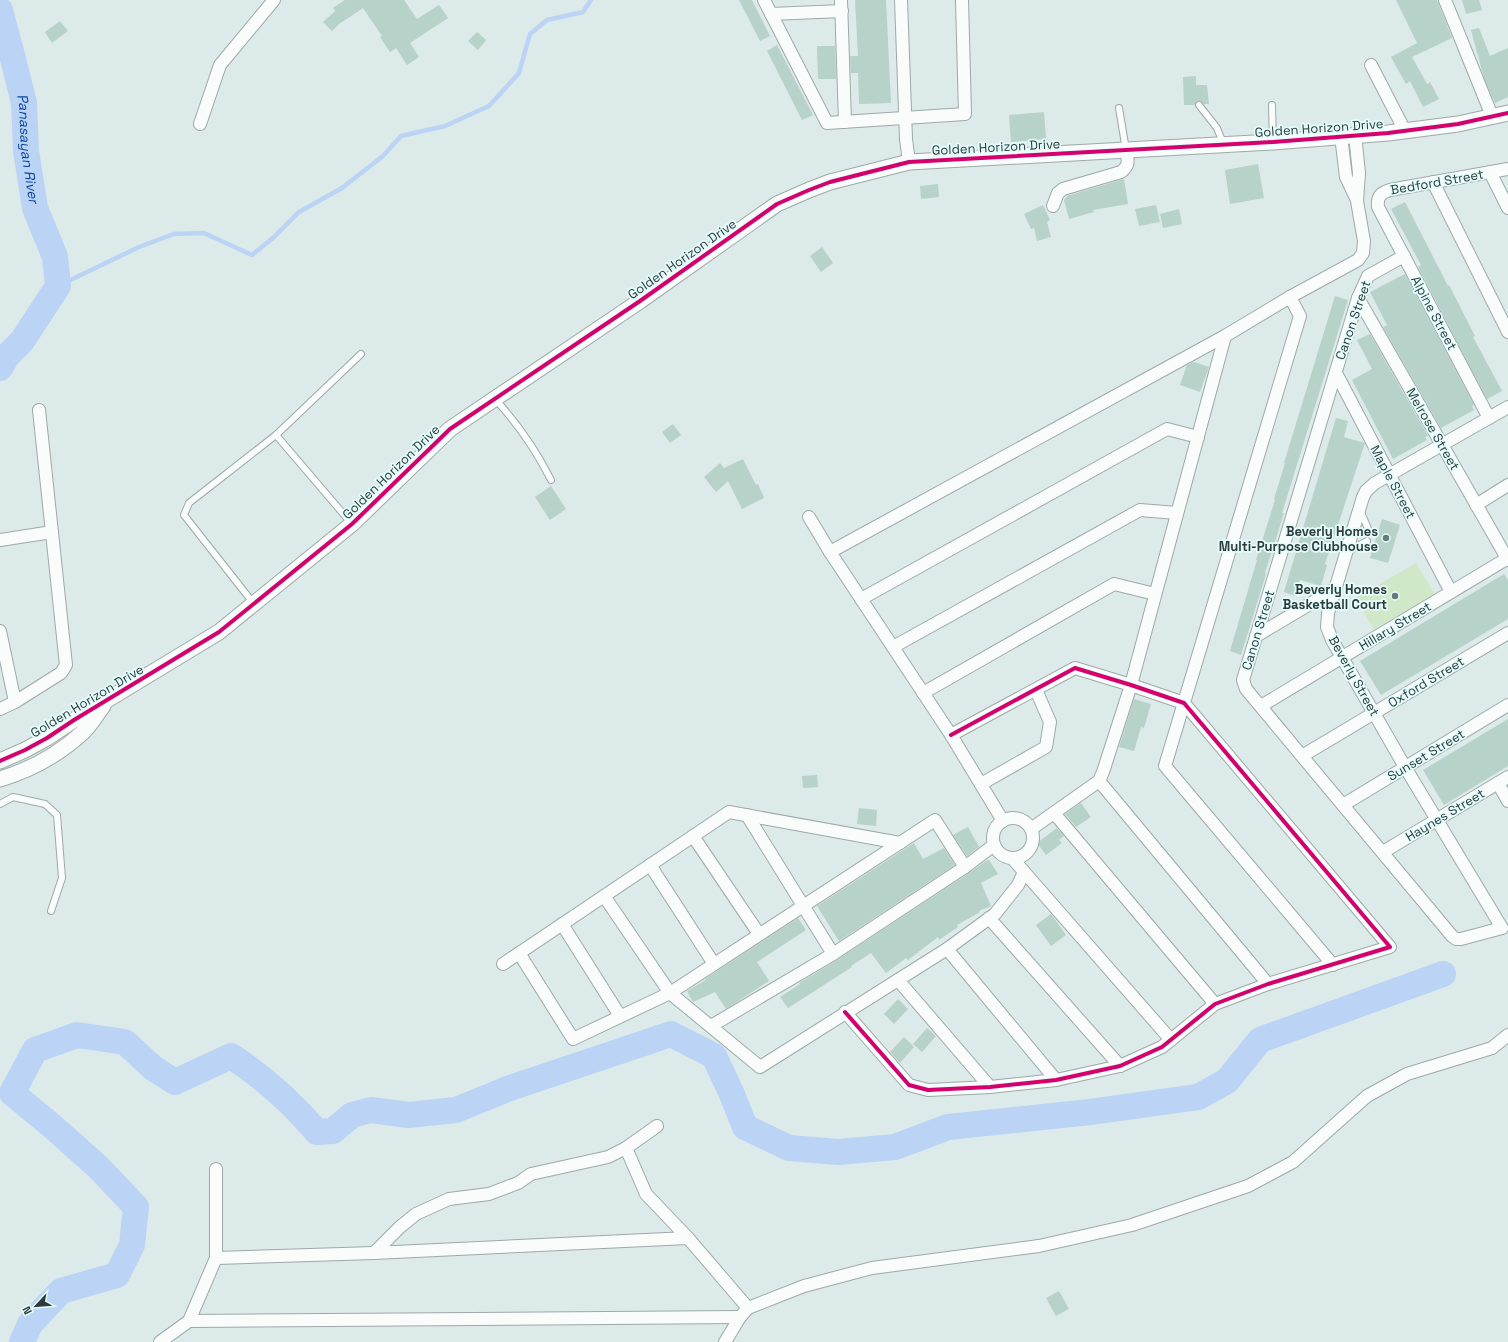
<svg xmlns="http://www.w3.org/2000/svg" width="1508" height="1342" viewBox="0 0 1508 1342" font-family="'Space Grotesk',sans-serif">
  <rect width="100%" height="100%" fill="#dceae9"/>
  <!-- green -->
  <polygon fill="#d0e8c7" points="1416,563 1435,595 1374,630 1356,598"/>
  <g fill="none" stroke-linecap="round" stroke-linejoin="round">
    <!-- stream -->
    <polyline stroke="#bbd4f6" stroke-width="4.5" points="58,286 139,247 174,234 204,233 252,255 274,237 299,212 342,188 383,156 401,136 445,126 489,106 519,73 530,34 547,20 583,12 591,0"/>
    <!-- river -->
    <g stroke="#bbd4f6" stroke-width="26">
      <path id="s1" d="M0 10 13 59 24 103 26 151 35 208 55 257 58 286 22 341 7 356 0 368"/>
      <path d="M22 1342 30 1324 61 1291 117 1275 132 1245 136 1207 98 1167 52 1126 12 1093 35 1050 77 1035 125 1042 153 1068 175 1082 231 1056C262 1076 293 1104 317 1132L333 1131 352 1115 371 1110 409 1115 456 1110 510 1088 671 1034 714 1056 731 1092 745 1127 789 1148 838 1152 895 1147 948 1127 1090 1112 1198 1097 1227 1081 1260 1040 1443 974"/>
    </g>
  </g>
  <!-- building -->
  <g fill="#b6d2c9">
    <polygon points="345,0 404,0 417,19 439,5 448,18 410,43 419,57 407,65 396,48 390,52 380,37 382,36 363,8 339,24 332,31 323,22 335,11 333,8"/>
    <polygon points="739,0 752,0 770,36 760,41"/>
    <polygon points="855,0 886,0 891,103 859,104 858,73 851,73 850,56 858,56"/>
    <polygon points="1396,0 1437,0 1452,38 1412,57 1427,84 1430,82 1439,99 1423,107 1410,81 1406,84 1391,57 1417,43"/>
    <polygon points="1462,0 1479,0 1482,10 1466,14"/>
    <polygon points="60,21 68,31 52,43 45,32"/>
    <polygon points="1479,28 1490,56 1508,48 1508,97 1495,103 1484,78 1471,30"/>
    <polygon points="477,32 486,40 478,50 468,41"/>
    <polygon points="777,45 813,115 802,120 767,51"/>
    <polygon points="817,46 835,46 836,79 818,79"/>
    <polygon points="1196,76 1196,85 1207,85 1209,104 1204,104 1199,101 1196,102 1195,105 1184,105 1183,77"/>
    <polygon points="1044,112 1046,139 1011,142 1009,115"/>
    <polygon points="1258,164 1264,198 1230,204 1225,170"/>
    <polygon points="1124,179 1128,204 1093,210 1094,212 1069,219 1064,200 1067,196"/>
    <polygon points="938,184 939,197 921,199 920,186"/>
    <polygon points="1405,202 1448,286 1449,285 1475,336 1473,337 1502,391 1487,399 1418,267 1421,265 1391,209"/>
    <polygon points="1043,205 1050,220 1047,222 1051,237 1037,241 1034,228 1031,229 1024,214"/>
    <polygon points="1156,205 1160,222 1139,226 1135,209"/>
    <polygon points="1179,209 1182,224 1163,228 1160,214"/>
    <polygon points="822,247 833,263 821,272 810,256"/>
    <polygon points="1405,274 1474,405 1472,406 1474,410 1441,428 1383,327 1387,325 1370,292"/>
    <polygon points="1335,296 1348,300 1282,513 1284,513 1265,573 1266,574 1241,655 1230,651 1257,560 1256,560 1275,500 1274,499 1285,463 1284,463"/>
    <polygon points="1370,334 1428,436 1425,437 1427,440 1393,459 1352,380 1372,369 1357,340"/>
    <polygon points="1194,362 1209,367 1200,392 1180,385 1187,365"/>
    <polygon points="1336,418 1348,421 1344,437 1365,443 1325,564 1327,565 1321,586 1300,580 1295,596 1284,592"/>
    <polygon points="673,424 681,435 670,443 662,432"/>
    <polygon points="743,459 756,485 758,484 764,498 742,509 728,481 716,492 704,477 720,463 724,468"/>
    <polygon points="551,486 566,509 550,520 535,497"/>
    <polygon points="1382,519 1400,525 1388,563 1370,558"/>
    <polygon points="1504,574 1508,580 1508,619 1381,695 1360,661"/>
    <polygon points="1134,699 1151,704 1144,728 1141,727 1134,751 1119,747"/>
    <polygon points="1508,719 1508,766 1444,805 1423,770"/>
    <polygon points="817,775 818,787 803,788 802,776"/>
    <polygon points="1081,803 1091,817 1076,827 1065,814"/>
    <polygon points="859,808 877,810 876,826 857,824"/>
    <polygon points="968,827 979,847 967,856 953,835"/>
    <polygon points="1057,828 1064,836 1059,840 1062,843 1046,855 1037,843"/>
    <polygon points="914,843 923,859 944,848 955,865 839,941 817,906"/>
    <polygon points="989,860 998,874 981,883 991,906 979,911 980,912 957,925 958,927 939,940 938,937 908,960 906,958 886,973 871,953 851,966 852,967 788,1008 780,997 800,984 799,983 837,960 969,873 986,861"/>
    <polygon points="1051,914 1066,935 1051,946 1036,925"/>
    <polygon points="798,918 806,930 757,962 769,981 726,1009 715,992 693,1002 687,991 706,980 705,979"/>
    <polygon points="898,999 908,1009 894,1024 884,1014"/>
    <polygon points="927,1028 936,1036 922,1052 913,1044"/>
    <polygon points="904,1037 914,1047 900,1063 890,1052"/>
    <polygon points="1059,1291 1069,1309 1056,1316 1046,1298"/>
  </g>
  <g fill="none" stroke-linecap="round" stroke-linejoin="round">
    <!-- service casing -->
    <g stroke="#9da9a8" stroke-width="8">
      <g id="service">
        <polyline points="1199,105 1217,128 1223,143"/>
        <polyline points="1272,105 1273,142"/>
        <polyline points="1119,108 1126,150"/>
        <path d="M495 399C517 423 536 450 551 480"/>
        <polyline points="1360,510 1369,531"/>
        <polyline points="352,524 276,435 361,354"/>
        <polyline points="1347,552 1367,541"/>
        <polyline points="254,604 184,515 189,503 276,435"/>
        <polyline points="0,804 13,797 45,804 57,815 62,878 51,911"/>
      </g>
    </g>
    <!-- minor casing -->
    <g stroke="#9da9a8" stroke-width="14">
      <g id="minor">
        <polyline points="764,0 827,123 965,114 962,0"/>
        <polyline points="841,0 845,122"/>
        <polyline points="901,0 906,139 909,162"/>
        <polyline points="1445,0 1492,116"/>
        <polyline points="771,14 842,11"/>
        <polyline points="1371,65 1405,131"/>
        <polyline points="200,124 220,65 274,0"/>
        <polyline points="1341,136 1346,177 1356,198"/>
        <polyline points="1490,172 1508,208"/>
        <polyline points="1433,182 1508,332"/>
        <path d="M1053 206 1058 193 1063 189 1121 172C1130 165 1128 161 1126 150"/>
        <polyline points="1404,256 1368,276 1358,298 1243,680 1246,689 1452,936 1456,939 1461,939 1502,928"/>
        <polyline points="1290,297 1300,316 1165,766 1333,965"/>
        <polyline points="1358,298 1508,560"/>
        <polyline points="1336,373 1451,592"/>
        <path d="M1489 418 1378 207C1377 197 1380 193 1390 190L1508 169"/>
        <polyline points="1476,505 1508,485"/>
        <polyline points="809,517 830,552"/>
        <polyline points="0,540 52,532"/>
        <polyline points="861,599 1167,429 1198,437"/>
        <polyline points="0,631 15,702"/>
        <polyline points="1256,636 1335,589"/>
        <polyline points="893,647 1140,510 1177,513"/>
        <polyline points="923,693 1114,584 1155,594"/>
        <polyline points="1261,706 1508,558"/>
        <polyline points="0,709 15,702 61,673 66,665 39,410"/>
        <polyline points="1302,756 1508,633"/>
        <polyline points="1099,781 1268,984"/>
        <polyline points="1498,783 1508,801"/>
        <polyline points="981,784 1046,747 1050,722 1036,690"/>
        <polyline points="1343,805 1508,705"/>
        <polyline points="1054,813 1215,1004"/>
        <polyline points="747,815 833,954"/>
        <circle cx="1013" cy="838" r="20"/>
        <polyline points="1003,821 951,735 830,552 1225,336 1290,297 1358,260 1363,253 1364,241 1357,201 1359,173 1355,135"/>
        <polyline points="1031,829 1099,781 1103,772 1131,685 1225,336"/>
        <polyline points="693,836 759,934"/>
        <polyline points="1383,852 1508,777"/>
        <polyline points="1012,858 1171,1040"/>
        <polyline points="650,865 714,964"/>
        <polyline points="604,896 670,993 935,820 965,867"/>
        <polyline points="989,918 1120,1066"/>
        <polyline points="562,924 620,1016"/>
        <polyline points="1502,928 1405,767 1332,640 1327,627 1328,613 1363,497 1366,491 1375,483 1508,407"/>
        <polyline points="947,949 1056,1080"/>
        <polyline points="519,953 573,1039 670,993 760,1067 947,949 995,914 1018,885 1024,872"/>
        <polyline points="503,964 729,812 900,843"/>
        <polyline points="898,980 990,1087"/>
        <polyline points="845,1012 909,1085 928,1090 990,1087 1056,1080 1120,1066 1162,1047 1215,1004 1268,984 1390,947 1184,703 1131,685 1075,668 951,735"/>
        <polyline points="711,1026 833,954 965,867 994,845"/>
        <polyline points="626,1148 646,1194 688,1238 748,1308"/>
        <polyline points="374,1253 400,1227 416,1214 449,1199 489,1194 518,1183 531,1174 608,1157 626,1148 657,1126"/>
        <polyline points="216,1258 374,1253 688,1238"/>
        <polyline points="189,1321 740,1317"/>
        <polyline points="160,1342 189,1321 216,1258 216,1169"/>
        <polyline points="725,1342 740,1317 748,1308 804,1286 872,1268 1039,1246 1132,1225 1248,1186 1293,1162 1367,1096 1407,1074 1492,1048 1508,1035"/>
      </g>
    </g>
    <!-- tertiary casing -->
    <g stroke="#9da9a8" stroke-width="17">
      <g id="tertiary">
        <polyline points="0,761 25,750 47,738 74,720 219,632 352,524 450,429 640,301 777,204 809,190 830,182 909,162 1273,142 1388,133 1458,124 1508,113"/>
        <path d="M0 779C30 770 58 755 82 733 90 726 96 715 103 706"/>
      </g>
    </g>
    <!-- service -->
    <use href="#service" stroke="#fafcfc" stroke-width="6"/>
    <!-- minor -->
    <use href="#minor" stroke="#fafcfc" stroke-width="12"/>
    <!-- tertiary -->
    <use href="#tertiary" stroke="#fafcfc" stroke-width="15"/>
    <!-- cycleway casing -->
    <g stroke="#e3fdfd" stroke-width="6">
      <g id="cycleway">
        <polyline points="0,761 25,750 47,738 74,720 219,632 352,524 450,429 640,301 777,204 809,190 830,182 909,162 1273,142 1388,133 1458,124 1508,113"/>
        <polyline points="845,1012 909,1085 928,1090 990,1087 1056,1080 1120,1066 1162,1047 1215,1004 1268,984 1390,947 1184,703 1131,685 1075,668 951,735"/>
      </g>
    </g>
    <!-- cycleway -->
    <use href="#cycleway" stroke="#d6006c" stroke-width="4"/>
  </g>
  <!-- markers -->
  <g fill="#6c7877" stroke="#e3fdfd" stroke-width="1.5">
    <circle cx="1386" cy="538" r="4"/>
    <circle cx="1395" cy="596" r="4"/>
  </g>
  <g text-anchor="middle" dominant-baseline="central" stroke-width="3.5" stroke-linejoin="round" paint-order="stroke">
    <!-- street labels -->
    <g font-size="13" fill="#303a3a" stroke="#e3fdfd">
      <text transform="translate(1319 128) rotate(-4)">Golden Horizon Drive</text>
      <text transform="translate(996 147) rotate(-3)">Golden Horizon Drive</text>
      <text transform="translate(1437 182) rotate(-10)">Bedford Street</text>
      <text transform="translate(682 259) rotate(-35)">Golden Horizon Drive</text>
      <text transform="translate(1434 313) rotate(62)">Alpine Street</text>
      <text transform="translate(1353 320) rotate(-71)">Canon Street</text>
      <text transform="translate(1433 429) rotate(60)">Melrose Street</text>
      <text transform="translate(391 472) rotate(-44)">Golden Horizon Drive</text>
      <text transform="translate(1393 482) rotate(62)">Maple Street</text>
      <text transform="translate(1395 626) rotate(-31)">Hillary Street</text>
      <text transform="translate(1258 630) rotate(-73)">Canon Street</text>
      <text transform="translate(1354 676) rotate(61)">Beverly Street</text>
      <text transform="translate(1426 682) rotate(-31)">Oxford Street</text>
      <text transform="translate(87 701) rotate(-31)">Golden Horizon Drive</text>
      <text transform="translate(1426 755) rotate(-31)">Sunset Street</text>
      <text transform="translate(1445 815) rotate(-31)">Haynes Street</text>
    </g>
    <!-- poi labels -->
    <g font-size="13" font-weight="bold" fill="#303a3a" stroke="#e3fdfd" text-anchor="end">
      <text x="1378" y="531">Beverly Homes<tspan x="1378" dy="15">Multi-Purpose Clubhouse</tspan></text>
      <text x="1387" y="589">Beverly Homes<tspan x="1387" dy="15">Basketball Court</tspan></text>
    </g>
    <!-- water labels -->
    <g font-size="14" font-style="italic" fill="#0a449d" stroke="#e3fdfd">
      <text stroke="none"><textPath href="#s1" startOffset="142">Panasayan River</textPath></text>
    </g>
  </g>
  <!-- north arrow -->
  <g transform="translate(36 1306) rotate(244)" stroke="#e3fdfd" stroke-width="3" paint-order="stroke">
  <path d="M0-3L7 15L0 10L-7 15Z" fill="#303a3a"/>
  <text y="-6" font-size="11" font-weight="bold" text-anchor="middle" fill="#303a3a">N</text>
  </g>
</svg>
